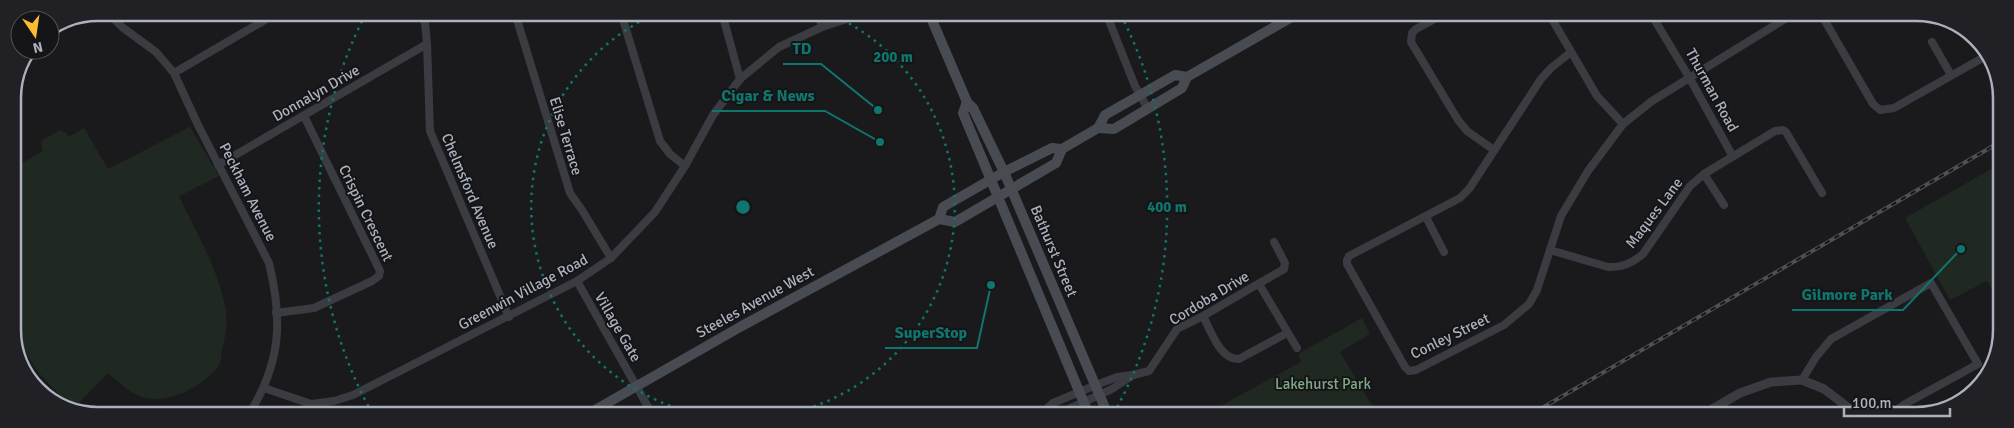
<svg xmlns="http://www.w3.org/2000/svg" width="2014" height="428" viewBox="0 0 2014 428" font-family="Signika,sans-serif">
  <rect width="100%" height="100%" fill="#1a1a1d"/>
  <!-- green -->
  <g fill="#1f2821">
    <path d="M190 127 219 176 179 196C196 233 220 271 226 312 228 324 225 338 222 350 221 354 221 361 219 365 214 374 193 389 183 393 145 406 136 397 108 373L73 409 38 372 14 334 13 168 43 151 41 143 44 139 60 130 67 133 68 137 84 128 108 169Z"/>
    <polygon points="2000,164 2000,302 1987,281 1950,300 1905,218"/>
    <polygon points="1362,318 1370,334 1340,352 1378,415 1204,415 1301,362 1298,354"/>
  </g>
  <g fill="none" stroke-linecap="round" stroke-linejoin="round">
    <!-- minor -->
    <g stroke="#3b3c42" stroke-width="8">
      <path d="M108 13 122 27 156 52 174 73 198 125 269 263C283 321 281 363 249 414"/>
      <polyline points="420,13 425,23 427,44 430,131 509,317"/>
      <polyline points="515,13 570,193 582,210 611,258"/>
      <polyline points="621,13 660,141 670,154 685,166"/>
      <polyline points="722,13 740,79"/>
      <polyline points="818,13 822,27"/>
      <polyline points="1106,13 1135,86 1148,109"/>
      <polyline points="1444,14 1416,29 1412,33 1411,42 1458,120 1467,131 1494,150"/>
      <polyline points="1549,14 1597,96 1623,124"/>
      <polyline points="1651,14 1689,77 1732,155"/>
      <polyline points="1821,14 1873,104 1880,110 1894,108 1986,56"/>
      <polyline points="1932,42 1951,75"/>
      <polyline points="1571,52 1551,68 1541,79 1469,189 1460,198 1349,256 1347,260 1347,264 1405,367 1409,371 1416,370 1504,325 1529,304 1537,290 1561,216 1588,171 1623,124 1652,101 1793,14"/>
      <polyline points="174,73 277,13"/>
      <polyline points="218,165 427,44"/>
      <polyline points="1704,174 1724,205"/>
      <polyline points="1426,217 1444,252"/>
      <path d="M1550 250 1608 267C1622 268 1632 263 1643 254L1690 186 1704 174 1775 131 1783 130 1786 132 1822 193"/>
      <polyline points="577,281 652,414"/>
      <polyline points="1259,284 1297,348"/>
      <polyline points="276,313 314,308 372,281 379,276 380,271 304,116"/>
      <path d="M1203 316C1211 331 1220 360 1239 359L1287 333"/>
      <polyline points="30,377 42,393"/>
      <polyline points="1802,380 1816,357 1831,339 1931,283 1978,364 1905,404 1890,415"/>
      <polyline points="264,388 311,404 334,401 353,395 577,281 611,258 655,212 685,166 713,115 740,79 779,47 822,27 853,17 878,13"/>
      <polyline points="1717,406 1723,415"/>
      <polyline points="1042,414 1058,414 1112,389 1133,375"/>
      <polyline points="1040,415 1053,403 1096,385 1117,377 1133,375 1149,371 1177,329 1203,316 1284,269 1285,263 1274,242"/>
    </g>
    <!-- tertiary -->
    <polyline stroke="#3b3c42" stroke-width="9" points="1702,415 1740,393 1771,382 1802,380 1824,389 1858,415"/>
    <!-- secondary -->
    <g stroke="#484b52" stroke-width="10">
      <polyline points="929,13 967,102 973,108 1004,172 1108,415"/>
      <polyline points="967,102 963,113 1089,415"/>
      <polyline points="1098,128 1114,129 1182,88 1187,77 1297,14"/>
      <polyline points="939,219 943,207 1004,172 1052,148 1062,149 1098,128 1105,115 1175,75 1187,77"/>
      <polyline points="588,414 740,327 939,219 955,222 1056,163 1062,149"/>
    </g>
    <!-- rail casing -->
    <g stroke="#4d5057" stroke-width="4">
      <polyline id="rail" points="1530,415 2000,142"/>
    </g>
    <!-- rail -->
    <use href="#rail" stroke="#151518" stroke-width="2" stroke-dasharray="5.5" stroke-linecap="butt"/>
  </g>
  <!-- distance rings -->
  <g fill="none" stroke="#0f766e" stroke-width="2.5" stroke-dasharray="2.5 5">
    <path d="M699 414A212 212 0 0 1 657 13M829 13A212 212 0 0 1 787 414"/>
    <path d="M372 413A424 424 0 0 1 365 15M1121 15A424 424 0 0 1 1114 413"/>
  </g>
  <g text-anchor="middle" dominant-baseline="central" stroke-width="4" stroke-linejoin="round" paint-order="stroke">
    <!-- street labels -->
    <g font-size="15" fill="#abb1bd" stroke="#151518">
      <text transform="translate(1712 90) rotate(61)">Thurman Road</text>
      <text transform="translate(316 93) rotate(-30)">Donnalyn Drive</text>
      <text transform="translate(566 136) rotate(73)">Elise Terrace</text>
      <text transform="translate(470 191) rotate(67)">Chelmsford Avenue</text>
      <text transform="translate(248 192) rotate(63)">Peckham Avenue</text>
      <text transform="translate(366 213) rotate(64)">Crispin Crescent</text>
      <text transform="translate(1654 213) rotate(-53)">Maques Lane</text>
      <text transform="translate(1054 251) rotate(67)">Bathurst Street</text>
      <text transform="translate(523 292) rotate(-28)">Greenwin Village Road</text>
      <text transform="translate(1209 298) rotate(-31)">Cordoba Drive</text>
      <text transform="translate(755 302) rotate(-29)">Steeles Avenue West</text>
      <text transform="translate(618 327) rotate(60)">Village Gate</text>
      <text transform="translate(1450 336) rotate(-26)">Conley Street</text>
    </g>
    <!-- park labels -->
    <g font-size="15" fill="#81a984" stroke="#151518">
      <text x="1323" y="384">Lakehurst Park</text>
    </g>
  </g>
  <!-- crop -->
  <path d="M0 0H2014V428H0ZM98 21H1916A77 77 0 0 1 1993 98V330A77 77 0 0 1 1916 407H98A77 77 0 0 1 21 330V98A77 77 0 0 1 98 21Z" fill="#212125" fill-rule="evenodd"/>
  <path fill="none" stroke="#abb1bd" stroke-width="2.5" d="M98 21H1916A77 77 0 0 1 1993 98V330A77 77 0 0 1 1916 407H98A77 77 0 0 1 21 330V98A77 77 0 0 1 98 21Z"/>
  <circle cx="743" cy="207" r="8" fill="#0f766e" stroke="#151518" stroke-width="2.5"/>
  <g font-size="15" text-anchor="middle" font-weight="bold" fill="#0f766e" stroke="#151518" stroke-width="4" stroke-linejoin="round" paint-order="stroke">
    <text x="893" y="62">200 m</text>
    <text x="1167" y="212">400 m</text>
  </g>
  <!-- callouts -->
  <path fill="none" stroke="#0f766e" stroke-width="2" d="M878 110L821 64H783M880 142L825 111H712M1961 249L1903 310H1792M991 285L977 348H885"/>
  <g fill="#0f766e" stroke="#151518" stroke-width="2">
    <circle cx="878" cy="110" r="5"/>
    <circle cx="880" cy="142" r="5"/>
    <circle cx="1961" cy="249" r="5"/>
    <circle cx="991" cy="285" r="5"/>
  </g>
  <g font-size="16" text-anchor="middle" font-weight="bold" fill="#0f766e" stroke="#151518" stroke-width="4" stroke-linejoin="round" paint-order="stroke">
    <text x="802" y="54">TD</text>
    <text x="768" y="101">Cigar &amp; News</text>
    <text x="1847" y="300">Gilmore Park</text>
    <text x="931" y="338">SuperStop</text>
  </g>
  <!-- north arrow -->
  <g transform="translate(35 35) rotate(167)"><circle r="24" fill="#151518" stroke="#51535a"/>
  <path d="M0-4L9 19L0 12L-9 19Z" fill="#ffbb30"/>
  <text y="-8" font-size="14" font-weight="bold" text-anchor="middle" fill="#abb1bd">N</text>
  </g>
  <!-- scale -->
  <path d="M1844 408v8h106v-8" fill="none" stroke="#abb1bd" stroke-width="2.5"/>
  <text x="1852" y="408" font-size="15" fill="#abb1bd" stroke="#151518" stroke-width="4" paint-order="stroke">100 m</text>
</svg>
